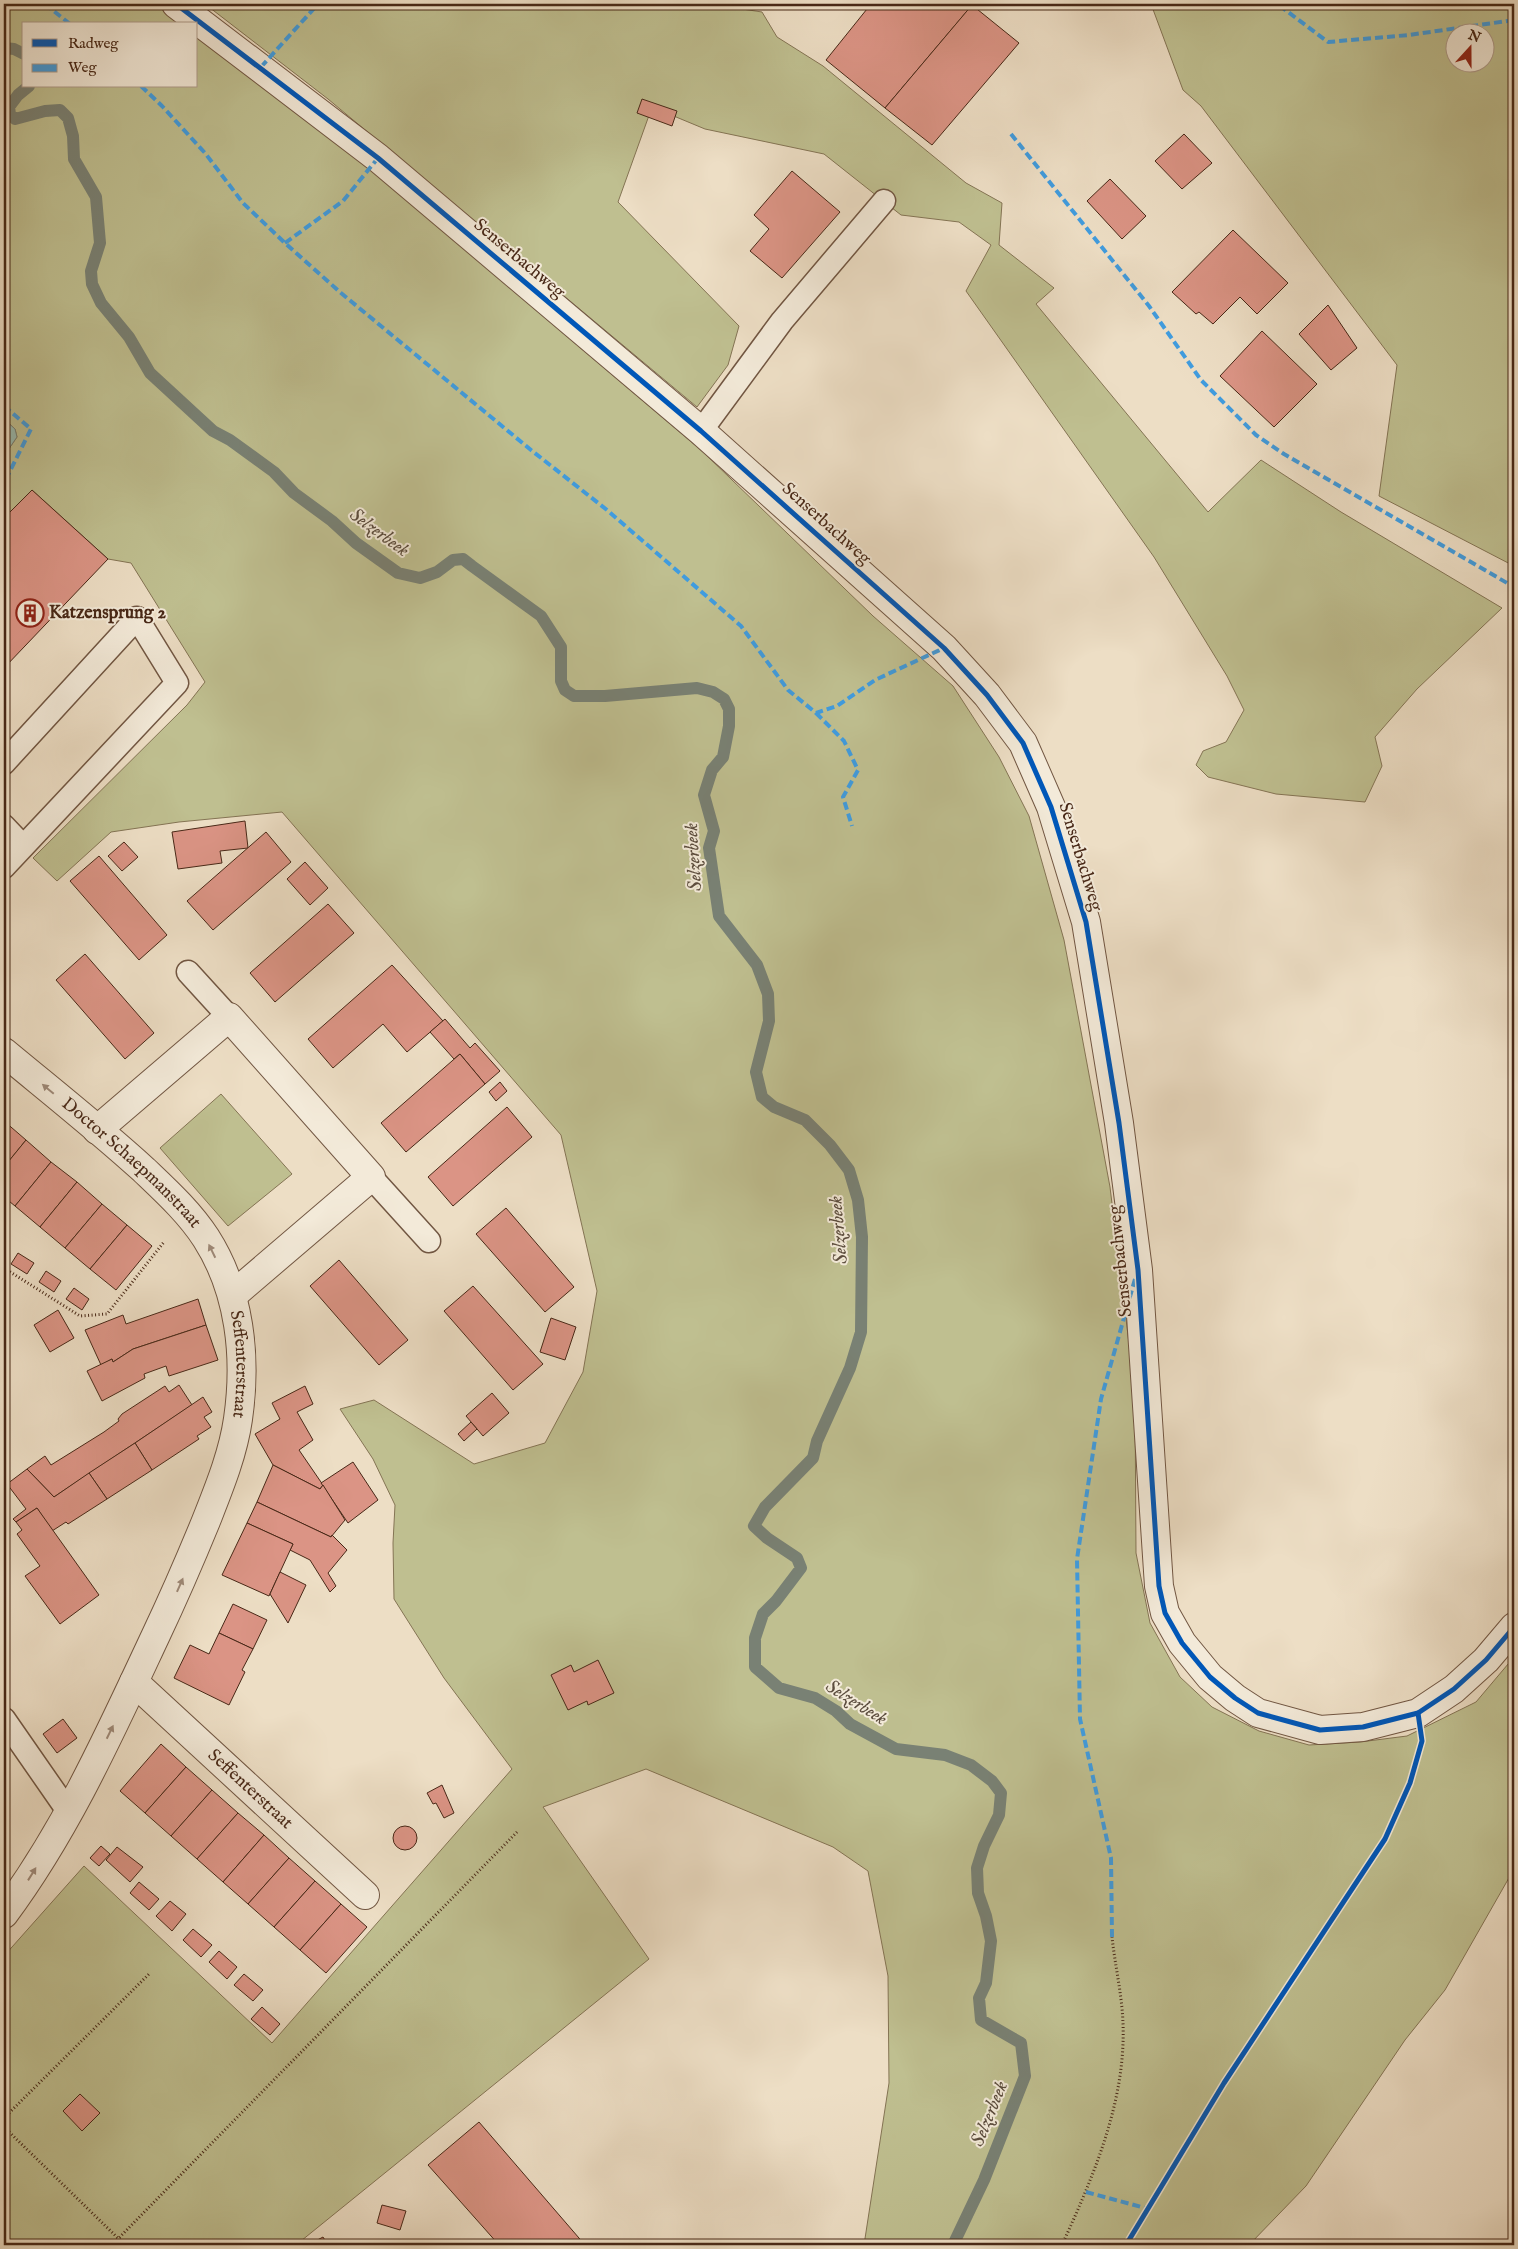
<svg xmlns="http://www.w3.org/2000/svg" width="1518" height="2249" viewBox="0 0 1518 2249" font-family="'IM FELL English',serif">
  <rect width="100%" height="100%" fill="#eddec5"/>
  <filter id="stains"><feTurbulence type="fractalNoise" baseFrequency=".004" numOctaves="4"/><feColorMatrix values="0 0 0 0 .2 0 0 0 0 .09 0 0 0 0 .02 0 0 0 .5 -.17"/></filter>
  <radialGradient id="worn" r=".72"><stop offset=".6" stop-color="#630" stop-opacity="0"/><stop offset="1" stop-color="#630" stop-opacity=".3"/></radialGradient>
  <!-- green -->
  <g fill="#bfbf90" stroke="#847454" fill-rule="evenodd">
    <polygon points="4,4 156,4 184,24 24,24 24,86 196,86 196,33 286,98 702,451 873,616 953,686 999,757 1029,816 1064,940 1110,1187 1135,1393 1136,1553 1150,1623 1180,1677 1212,1707 1259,1731 1309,1745 1360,1742 1407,1736 1476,1702 1514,1657 1514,1869 1445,1990 1405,2040 1306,2186 1249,2245 864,2245 889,2083 888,1976 868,1871 833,1847 646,1769 543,1807 649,1959 296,2245 4,2245 4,1956 84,1866 272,2043 512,1769 444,1678 394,1599 393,1543 395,1505 373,1459 340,1409 374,1400 474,1464 545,1443 583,1372 597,1291 561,1135 282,812 179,822 111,832 57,881 33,858 187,705 205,682 131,563 108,559 32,490 4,518 4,456 17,437 15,429 4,419"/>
    <polygon points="205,4 709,4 762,12 777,37 823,66 966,183 1002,203 999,245 1054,288 1036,304 1208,512 1261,460 1341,512 1502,608 1417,689 1375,737 1382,766 1365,802 1276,794 1208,777 1196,765 1203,751 1226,742 1244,710 1227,676 1154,557 966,291 991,245 959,222 901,215 824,154 705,129 652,107 618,202 739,326 728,365 697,407 328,99"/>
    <path d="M1151 4H1514V566L1379 496 1397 365 1201 106 1183 90ZM1456 32H1486V62H1456Z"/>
    <polygon points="221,1094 292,1174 228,1226 160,1148"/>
  </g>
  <!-- water -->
  <polygon fill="#99bcb2" stroke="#798174" points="4,419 15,429 17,437 4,456"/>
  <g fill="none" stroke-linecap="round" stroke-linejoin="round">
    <!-- stream -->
    <g stroke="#798174" stroke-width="12">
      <polyline points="4,48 14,49 24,54"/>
      <polyline points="29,86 18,95 9,107 10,114 15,119 45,111 60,110 68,118 73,136 74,159 96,197 100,243 91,271 92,284 101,303 129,337 150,373 213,431 230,440 274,472 294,493 332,521 356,543 398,573 420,578 437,572 453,560 463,559 472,566 541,616 561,647 561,681 565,690 574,696 605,696 697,688 713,692 724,699 729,709 729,726 723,757 712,770 704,795 714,831 709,848 719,916 757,965 768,994 769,1021 756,1072 762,1097 774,1107 805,1120 830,1145 849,1170 858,1200 862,1237 861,1332 850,1368 817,1441 813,1458 765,1507 754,1526 767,1538 797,1558 801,1568 776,1601 763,1614 755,1638 755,1667 779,1688 815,1698 836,1711 850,1724 896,1749 945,1755 971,1765 992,1781 1001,1793 999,1815 984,1846 977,1868 978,1893 986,1916 991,1941 986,1983 979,1998 981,2020 1021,2043 1025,2076 984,2180 953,2245"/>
    </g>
  </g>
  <!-- building -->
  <g fill="#db9485" stroke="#482817">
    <polygon points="871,4 973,4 885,108 826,60"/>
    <polygon points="972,5 1019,43 932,145 885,108"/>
    <polygon points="642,99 677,111 672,126 637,113"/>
    <polygon points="1184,134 1212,163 1182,189 1155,161"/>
    <polygon points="792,171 840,212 782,278 750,251 769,229 754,215"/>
    <polygon points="1110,179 1146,216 1122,239 1087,201"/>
    <polygon points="1233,230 1288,283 1257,314 1240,297 1213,324 1199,312 1196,314 1172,292"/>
    <polygon points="1328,305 1357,348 1331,370 1299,334"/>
    <polygon points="1262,331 1317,384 1274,427 1220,376"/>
    <polygon points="32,490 108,559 4,668 4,518"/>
    <polygon points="245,821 248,848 220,851 222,863 178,869 172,832"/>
    <polygon points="266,832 291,862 213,930 187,901"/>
    <polygon points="124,842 138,857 122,871 108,856"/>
    <polygon points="99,856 167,935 139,960 70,881"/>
    <polygon points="305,862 328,888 310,905 287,879"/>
    <polygon points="328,904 354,933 275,1002 250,973"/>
    <polygon points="85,954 154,1033 125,1059 56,980"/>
    <polygon points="392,965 443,1021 407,1052 383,1024 333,1068 308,1039"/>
    <polygon points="445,1019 470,1048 475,1043 500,1071 485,1084 460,1054 454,1059 430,1032"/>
    <polygon points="460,1054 485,1084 406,1152 381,1123"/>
    <polygon points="500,1082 507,1091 496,1101 489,1092"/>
    <polygon points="507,1107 532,1137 453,1206 428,1177"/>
    <polygon points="4,1121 26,1140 4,1167"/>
    <polygon points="26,1140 51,1162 15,1206 4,1197 4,1167"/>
    <polygon points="51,1162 77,1182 40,1227 15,1206"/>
    <polygon points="77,1182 102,1204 65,1248 40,1227"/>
    <polygon points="102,1204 127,1225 90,1269 65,1248"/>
    <polygon points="506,1208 574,1287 545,1312 476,1234"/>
    <polygon points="127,1225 152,1246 116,1290 90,1269"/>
    <polygon points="18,1253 34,1263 27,1274 11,1264"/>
    <polygon points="339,1260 408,1340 379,1365 310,1286"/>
    <polygon points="46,1271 61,1281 54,1292 39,1282"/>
    <polygon points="473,1286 543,1364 513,1390 444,1311"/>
    <polygon points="74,1288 89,1299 82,1310 66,1299"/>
    <polygon points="198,1299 206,1325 133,1349 113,1362 112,1359 101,1365 85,1330 123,1315 126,1324"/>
    <polygon points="58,1310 74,1338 50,1352 34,1325"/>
    <polygon points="551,1318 576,1327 565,1360 540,1352"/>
    <polygon points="206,1325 218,1360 169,1376 166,1366 144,1374 145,1378 102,1401 87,1371 112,1359 113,1362 133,1349"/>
    <polygon points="179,1385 192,1405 54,1497 27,1469 45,1456 51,1465 104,1432 119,1421 118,1419 122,1414 165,1386 169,1392"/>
    <polygon points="305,1386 313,1404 297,1412 313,1440 299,1450 323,1485 320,1489 273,1465 255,1434 280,1419 272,1403"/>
    <polygon points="492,1393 509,1413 483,1436 466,1416"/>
    <polygon points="203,1397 212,1412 204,1417 211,1427 197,1436 199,1439 152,1470 135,1443"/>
    <polygon points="471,1422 477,1429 464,1441 458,1434"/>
    <polygon points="135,1443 152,1470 107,1499 89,1473"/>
    <polygon points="353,1462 378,1500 348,1523 321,1483"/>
    <polygon points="273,1465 320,1489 323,1485 345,1520 331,1537 257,1502"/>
    <polygon points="27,1469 54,1497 89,1473 107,1499 68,1524 66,1522 52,1531 37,1508 16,1522 13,1519 26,1509 7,1484"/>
    <polygon points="257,1502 331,1537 332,1535 347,1550 328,1573 336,1586 330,1592 310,1560 290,1550 293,1544 247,1523"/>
    <polygon points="37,1508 99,1595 60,1624 25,1576 40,1566 17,1534 22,1530 16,1522"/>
    <polygon points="247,1523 293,1544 269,1596 222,1575"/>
    <polygon points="280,1572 306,1585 288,1623 270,1594"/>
    <polygon points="233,1604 267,1620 253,1649 219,1633"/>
    <polygon points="219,1633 253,1649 242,1670 245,1672 229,1705 174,1678 190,1645 209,1654"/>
    <polygon points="598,1660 614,1693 588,1705 587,1701 568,1710 551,1675 571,1665 574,1672"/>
    <polygon points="63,1719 77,1738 57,1753 43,1734"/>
    <polygon points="161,1744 186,1767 145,1813 120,1791"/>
    <polygon points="186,1767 212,1790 171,1836 145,1813"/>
    <polygon points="442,1785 454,1813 444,1818 436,1803 433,1804 427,1793"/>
    <polygon points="212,1790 238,1813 197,1859 171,1836"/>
    <polygon points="238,1813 264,1835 223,1882 197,1859"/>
    <circle cx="405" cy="1838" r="12"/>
    <polygon points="264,1835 289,1858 248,1904 223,1882"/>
    <polygon points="101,1846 110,1854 99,1866 90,1858"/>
    <polygon points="117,1847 143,1867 130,1882 106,1860"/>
    <polygon points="289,1858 315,1881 274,1927 248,1904"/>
    <polygon points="315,1881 341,1904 300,1950 274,1927"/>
    <polygon points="139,1882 159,1899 149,1910 130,1893"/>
    <polygon points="170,1901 186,1914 172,1931 156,1916"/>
    <polygon points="341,1904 367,1927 326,1973 300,1950"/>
    <polygon points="193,1929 212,1945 201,1957 183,1940"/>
    <polygon points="219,1951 237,1967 227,1979 209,1962"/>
    <polygon points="244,1974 263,1990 253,2001 234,1985"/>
    <polygon points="262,2007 280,2024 270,2035 251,2019"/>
    <polygon points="80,2094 100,2113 82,2131 63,2111"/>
    <polygon points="479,2122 585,2245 499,2245 428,2165"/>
    <polygon points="382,2205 406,2211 400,2230 377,2223"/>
    <polygon points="323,2237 328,2245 308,2245"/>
  </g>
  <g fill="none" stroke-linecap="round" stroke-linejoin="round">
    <!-- lane casing -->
    <g stroke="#715642" stroke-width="25">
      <g id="lane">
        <polyline points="701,431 782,321 884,201"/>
        <polyline points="4,763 137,618 177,683 4,867"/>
        <polyline points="4,826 23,846"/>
        <polyline points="188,972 229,1017"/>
        <polyline points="371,1177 429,1241"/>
        <polyline points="4,1719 70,1814"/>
      </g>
    </g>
    <!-- street casing -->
    <g stroke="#715642" stroke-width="30">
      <g id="street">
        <polyline points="176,4 378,158 701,431 944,648 987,695 1023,743 1051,807 1086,922 1119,1123 1138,1270 1159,1586 1165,1613 1182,1643 1210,1677 1235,1698 1258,1713 1320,1730 1363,1727 1418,1713 1454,1689 1486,1660 1514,1627"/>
        <path id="s1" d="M4 1052C51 1091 99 1129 144 1170 166 1191 189 1212 206 1238 240 1291 247 1357 238 1419 233 1454 219 1488 206 1521 190 1560 173 1599 155 1637 110 1733 67 1829 4 1914"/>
        <polyline points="97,1130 229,1017 371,1177 233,1295"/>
        <path id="s2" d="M134 1682 365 1895"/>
      </g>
    </g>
    <!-- path -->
    <g stroke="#482817" stroke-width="3" stroke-dasharray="1 2.5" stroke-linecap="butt">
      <polyline points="4,1268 80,1316 107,1314 164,1242"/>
      <polyline points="4,2118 149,1974"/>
      <polyline points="4,2127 125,2245"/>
      <polyline points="112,2245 517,1832"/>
      <path d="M1062 2245C1094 2175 1126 2101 1123 2023 1122 1995 1115 1965 1112 1937"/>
    </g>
    <!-- lane -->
    <use href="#lane" stroke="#f3ead9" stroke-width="22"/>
    <!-- street -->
    <use href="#street" stroke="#f3ead9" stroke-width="28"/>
    <!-- quiet -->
    <g stroke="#409cdf" stroke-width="4" stroke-dasharray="8 4" stroke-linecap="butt">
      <polyline points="45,4 70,24"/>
      <polyline points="1281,4 1284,9 1328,42 1409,35 1514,20"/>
      <polyline points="261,67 318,4"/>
      <polyline points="141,86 162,106 205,153 243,203 285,243 341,293 531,450 607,510 741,626 788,690 816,713 837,706 875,680 944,648"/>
      <polyline points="1011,134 1149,306 1201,380 1256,435 1284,454 1514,587"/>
      <polyline points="285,243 343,201 378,158"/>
      <polyline points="4,406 31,429 4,483"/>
      <polyline points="816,713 844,741 858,770 843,797 852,826"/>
      <polyline points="1112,1937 1111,1858 1080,1719 1077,1559 1101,1399 1135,1279"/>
      <polyline points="1086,2192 1149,2209"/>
    </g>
    <!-- cycleway casing -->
    <g stroke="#f3ead9" stroke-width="8">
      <g id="cycleway">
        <polyline points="176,4 378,158 701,431 944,648 987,695 1023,743 1051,807 1086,922 1119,1123 1138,1270 1159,1586 1165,1613 1182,1643 1210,1677 1235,1698 1258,1713 1320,1730 1363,1727 1418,1713 1454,1689 1486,1660 1514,1627"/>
        <polyline points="1126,2245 1224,2083 1385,1839 1410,1783 1422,1741 1418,1713"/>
      </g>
    </g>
    <!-- cycleway -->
    <use href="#cycleway" stroke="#0057b8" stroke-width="5"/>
  </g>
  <!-- one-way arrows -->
  <defs><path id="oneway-solid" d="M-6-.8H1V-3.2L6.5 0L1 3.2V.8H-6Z" transform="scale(1.25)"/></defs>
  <g fill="#9e8978">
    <use href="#oneway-solid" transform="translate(48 1089) rotate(-140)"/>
    <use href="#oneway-solid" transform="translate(212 1251) rotate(-116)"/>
    <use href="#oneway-solid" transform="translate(180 1585) rotate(-66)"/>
    <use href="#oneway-solid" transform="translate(110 1732) rotate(-64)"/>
    <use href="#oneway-solid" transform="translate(32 1874) rotate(-58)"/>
  </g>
  <!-- icons -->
  <defs>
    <g id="building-ring" transform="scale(1.4375)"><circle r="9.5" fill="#f3ead9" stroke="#8f2418" stroke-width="1.5"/><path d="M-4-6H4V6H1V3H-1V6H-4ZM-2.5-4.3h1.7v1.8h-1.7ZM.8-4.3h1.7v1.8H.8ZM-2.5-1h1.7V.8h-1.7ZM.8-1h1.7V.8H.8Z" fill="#8f2418"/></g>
  </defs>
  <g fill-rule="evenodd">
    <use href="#building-ring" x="30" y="613"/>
  </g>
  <g text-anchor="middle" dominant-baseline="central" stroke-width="4" stroke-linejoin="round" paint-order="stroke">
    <!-- street labels -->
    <g font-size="18" fill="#482817" stroke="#f3ead9">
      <text transform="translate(519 259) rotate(40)">Senserbachweg</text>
      <text transform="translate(826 524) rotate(42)">Senserbachweg</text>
      <text transform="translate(1080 857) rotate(73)">Senserbachweg</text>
      <text stroke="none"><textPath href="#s1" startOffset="169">Doctor Schaepmanstraat</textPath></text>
      <text transform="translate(1121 1261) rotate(-96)">Senserbachweg</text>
      <text stroke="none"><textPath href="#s1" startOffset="408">Seffenterstraat</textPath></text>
      <text stroke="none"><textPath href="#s2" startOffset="158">Seffenterstraat</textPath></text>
    </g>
    <!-- poi labels -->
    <g font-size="18" font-weight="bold" fill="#482817" stroke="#f3ead9" text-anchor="start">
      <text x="49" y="613">Katzensprung 2</text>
    </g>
    <!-- water labels -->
    <g font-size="19" font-style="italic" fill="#5c4d3e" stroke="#f3ead9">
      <text transform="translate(379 533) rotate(36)">Selzerbeek</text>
      <text transform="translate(694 857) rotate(-94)">Selzerbeek</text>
      <text transform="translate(839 1230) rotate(-95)">Selzerbeek</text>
      <text transform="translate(856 1703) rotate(32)">Selzerbeek</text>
      <text transform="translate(990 2114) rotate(-68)">Selzerbeek</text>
    </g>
  </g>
  <!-- margin -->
  <rect width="1518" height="2249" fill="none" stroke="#eddec5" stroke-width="20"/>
  <rect x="5" y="5" width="1508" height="2239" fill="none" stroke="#482817" stroke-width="2.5"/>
  <rect x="10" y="10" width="1498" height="2229" fill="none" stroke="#482817"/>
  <!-- legend -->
  <rect x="22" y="22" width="175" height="65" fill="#f3ead9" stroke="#af9c8b"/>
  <rect x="32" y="39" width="25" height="8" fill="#0057b8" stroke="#af9c8b"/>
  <text x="68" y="48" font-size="15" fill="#482817">Radweg</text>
  <rect x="32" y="64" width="25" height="8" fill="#409cdf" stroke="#af9c8b"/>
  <text x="68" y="72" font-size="15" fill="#482817">Weg</text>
  <!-- north arrow -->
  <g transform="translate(1470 48) rotate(21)"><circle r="24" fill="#f3ead9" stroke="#af9c8b"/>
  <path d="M0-4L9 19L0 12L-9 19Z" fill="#8f2418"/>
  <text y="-8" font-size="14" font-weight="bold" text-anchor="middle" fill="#482817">N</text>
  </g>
  <rect width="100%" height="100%" filter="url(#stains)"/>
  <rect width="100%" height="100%" fill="url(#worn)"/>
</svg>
